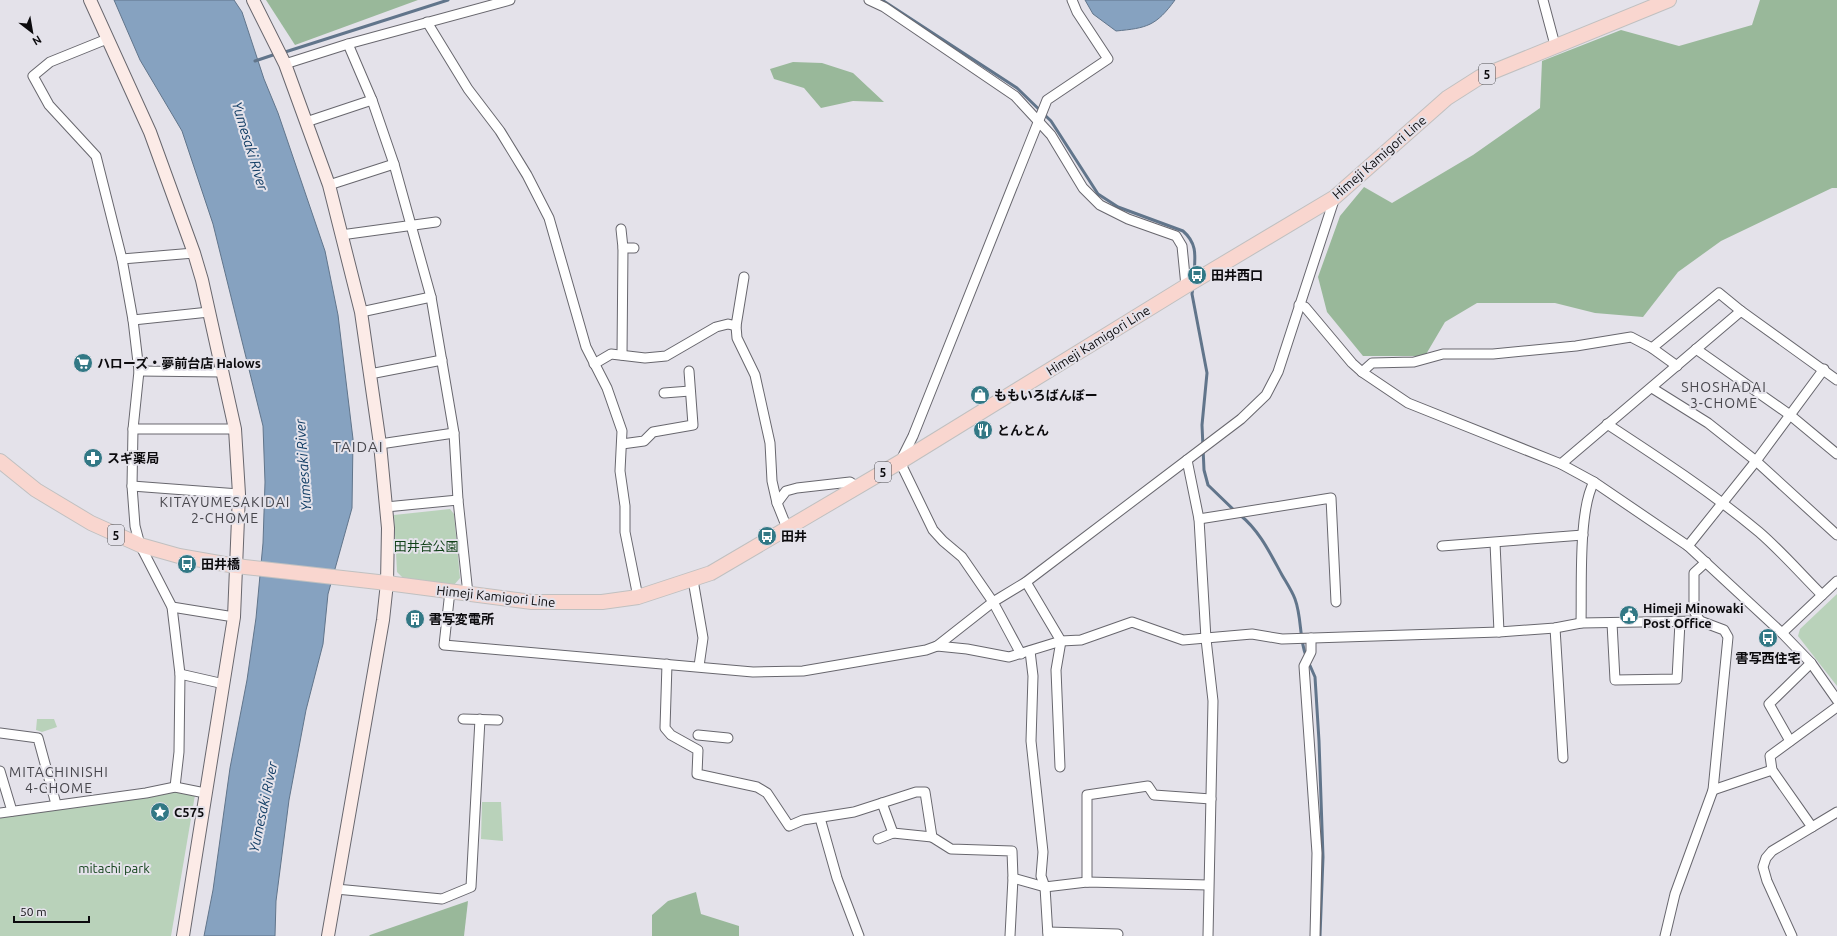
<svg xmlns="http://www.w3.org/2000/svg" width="1837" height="936" viewBox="0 0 1837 936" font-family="Ubuntu,'Noto Sans JP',sans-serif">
  <rect width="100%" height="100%" fill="#e4e2ea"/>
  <!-- green -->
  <g fill="#b9d2ba">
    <polygon points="450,509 454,514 460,578 454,585 403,578 397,572 394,515"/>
    <polygon points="1837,594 1837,686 1798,636 1800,629"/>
    <polygon points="37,719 54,719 57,727 42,732 36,730"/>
    <polygon points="170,791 195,795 171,936 0,936 0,818"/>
    <polygon points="482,802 501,802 503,841 481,839"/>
  </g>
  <!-- forest -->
  <g fill="#99b89a">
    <polygon points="266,0 418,0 295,45"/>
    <polygon points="1760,0 1837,0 1837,188 1832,188 1721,241 1678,272 1643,317 1595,313 1555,303 1477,303 1445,322 1425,356 1363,356 1327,312 1318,277 1340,216 1364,187 1392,203 1473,155 1540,108 1542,61 1621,30 1679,46 1752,25"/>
    <polygon points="793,62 822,63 853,73 884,102 853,101 821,108 804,88 774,79 770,69"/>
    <polygon points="696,892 701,914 739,926 739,936 652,936 652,915 668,901"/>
    <polygon points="468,901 464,936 369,936 370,935"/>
  </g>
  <!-- water -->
  <g fill="#86a2c0" stroke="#61758b">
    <polygon points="114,0 234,0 242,12 264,79 278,113 325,251 338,315 353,439 352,508 328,594 323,644 306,710 289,800 276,901 275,936 204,936 213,890 230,768 247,680 256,618 263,543 265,482 263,426 213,224 182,131 140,60"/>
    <path d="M1085 0H1175C1156 26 1147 28 1116 31L1093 14Z"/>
  </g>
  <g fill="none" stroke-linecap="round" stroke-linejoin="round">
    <!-- stream -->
    <g stroke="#61758b" stroke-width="3">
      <path d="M882 0 1017 88 1051 121 1098 194 1118 207 1183 231C1198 244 1195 257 1194 275"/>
      <polyline points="282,53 448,0"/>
      <polyline points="255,61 276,54"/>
      <polyline points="1193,287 1192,294 1207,373 1202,425 1204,470 1208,485 1235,511"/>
      <path d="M1240 515C1259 530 1270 553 1282 575 1286 582 1292 591 1295 599 1302 618 1299 638 1306 656"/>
      <polyline points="1308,661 1315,677 1319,741 1323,857 1320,936"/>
    </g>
    <!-- street casing -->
    <g stroke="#68676e" stroke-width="11">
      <g id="street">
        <polyline points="869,0 884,7 1015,96 1051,135 1083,188 1100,205 1128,219 1176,236 1182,246 1186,286"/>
        <polyline points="1543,0 1555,45"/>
        <polyline points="427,22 468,89 500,131 527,175 549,218 586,347 607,388 622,431 620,471 625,506 625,532 638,597"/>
        <polyline points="107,39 50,62 33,76 49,105 96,156 122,259 133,320 139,371 133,429 132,486 135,526 140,545 172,607 180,674 179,752 175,787"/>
        <polyline points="348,44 372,100 394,164 431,297 454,433 458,500 468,594"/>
        <polyline points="285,64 348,44 510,0"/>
        <polyline points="306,122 372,100"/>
        <polyline points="329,185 394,164"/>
        <polyline points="621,229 623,248 622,355"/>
        <polyline points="341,235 436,222"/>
        <polyline points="623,248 634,248"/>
        <polyline points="122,259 194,253"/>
        <polyline points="1299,305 1305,307 1352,363 1362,372 1408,403 1561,464 1594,482 1688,546 1782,633 1811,663 1837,700"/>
        <polyline points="361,312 431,297"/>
        <polyline points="133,320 209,312"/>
        <polyline points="736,326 737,338 755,375 770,443 772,481 777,503 787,528"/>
        <polyline points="1652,348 1719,293 1741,311"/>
        <polyline points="1696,349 1790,415 1837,454"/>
        <polyline points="594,364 611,354 645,358 666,356 716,327 728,324 736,326 744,277"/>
        <polyline points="139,371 223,372"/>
        <polyline points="1362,372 1372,363 1414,362 1443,354 1493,354 1576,346 1631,337 1652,348 1677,366"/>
        <polyline points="370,374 442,360"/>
        <polyline points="1652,388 1708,423 1756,461 1837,535"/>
        <polyline points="664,393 690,391"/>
        <path d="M1607 424C1659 458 1711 492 1759 532 1781 551 1801 574 1822 595"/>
        <polyline points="133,429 235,429"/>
        <polyline points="380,444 454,433"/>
        <polyline points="622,444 644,441 653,432 693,425 689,371"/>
        <polyline points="1187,460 1199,519 1206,639 1213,701 1208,936"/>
        <polyline points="1561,464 1741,311 1837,380"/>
        <polyline points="132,486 239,494"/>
        <polyline points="777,503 786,491 797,488 850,482 857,487"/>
        <polyline points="386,507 458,500"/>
        <polyline points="1199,519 1331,498 1336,602"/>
        <polyline points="1495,543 1499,632"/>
        <polyline points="1442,546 1583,535"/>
        <polyline points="1688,546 1756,461 1824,369"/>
        <polyline points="693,580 703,638 699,666"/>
        <polyline points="1026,582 1061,641 1056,670 1060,767"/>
        <polyline points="450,591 444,645 753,672 803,671 926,650 937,646 993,602 1026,582 1241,419 1266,395 1278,372 1335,197"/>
        <polyline points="172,607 234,617"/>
        <polyline points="1700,621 1694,611 1694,573 1706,562"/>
        <path d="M1581 623C1582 589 1578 510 1594 482"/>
        <polyline points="1612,623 1615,680 1677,679 1680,622"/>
        <polyline points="1555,628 1563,758"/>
        <polyline points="1782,633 1837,581"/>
        <polyline points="1311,638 1311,652 1304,666 1317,853 1315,936"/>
        <polyline points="937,646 967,649 1009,657 1061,641 1081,640 1132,622 1183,640 1252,634 1282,639 1499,632 1555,628 1581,623 1700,621 1724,630 1728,637 1713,790 1675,894 1665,936"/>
        <polyline points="1030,651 1033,676 1031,741 1043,852 1041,876 1045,887 1048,936"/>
        <polyline points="1021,654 993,602 962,557 943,541 933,530 900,462 913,436 1047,100 1108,59 1077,12 1072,0"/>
        <polyline points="667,664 665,728 671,735 698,750 697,774 757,787 767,793 789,826 803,820 854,812 916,792 925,792 932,837 951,849 1012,851 1013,878 1010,936"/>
        <polyline points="180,674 224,684"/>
        <polyline points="463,719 498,720"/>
        <polyline points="0,733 38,738 56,804"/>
        <polyline points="698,735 728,738"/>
        <polyline points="1790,741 1769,704 1811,663"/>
        <polyline points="0,771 12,811"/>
        <polyline points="1713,790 1772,770"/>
        <polyline points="882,803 893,833"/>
        <polyline points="0,813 146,793 175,787 205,793"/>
        <polyline points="820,818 837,878 859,936"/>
        <polyline points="1812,827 1772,770 1770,756 1837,707"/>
        <polyline points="878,839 893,833 932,837"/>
        <polyline points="1013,878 1045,887 1087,882 1208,885"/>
        <polyline points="1087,882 1087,795 1148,786 1154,795 1211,799"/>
        <polyline points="336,889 442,899 471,887 480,719"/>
        <polyline points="1048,932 1118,934"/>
        <polyline points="1792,936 1767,881 1763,867 1766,858 1772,851 1837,812"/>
      </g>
    </g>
    <!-- secondary casing -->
    <g stroke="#68676e" stroke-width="14">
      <g id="secondary">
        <polyline points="90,0 150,132 194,253 202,280 235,429 239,494 234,617 183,936"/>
        <polyline points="253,0 285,64 329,185 361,312 380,444 388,528 387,583 383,620 328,936"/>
      </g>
    </g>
    <!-- primary casing -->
    <g stroke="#c0c0c0" stroke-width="16">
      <polyline id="primary" points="0,461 36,490 91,523 140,545 179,556 236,566 387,583 532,602 602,602 638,597 711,573 900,462 1186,286 1335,197 1447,98 1480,77 1669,0"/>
    </g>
    <!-- street -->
    <use href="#street" stroke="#fff" stroke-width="9"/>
    <!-- secondary -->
    <use href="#secondary" stroke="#fcebe7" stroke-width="12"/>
    <!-- primary -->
    <use href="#primary" stroke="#f9d6cf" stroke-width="14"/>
  </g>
  <!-- icons -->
  <defs>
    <g id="bus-disc" transform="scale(1)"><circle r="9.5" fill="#327885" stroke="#e4e2ea"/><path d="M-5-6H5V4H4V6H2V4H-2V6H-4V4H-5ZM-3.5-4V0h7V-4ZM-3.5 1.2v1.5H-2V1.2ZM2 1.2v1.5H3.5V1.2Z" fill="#fff"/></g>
    <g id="supermarket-disc" transform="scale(1)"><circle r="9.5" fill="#327885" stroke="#e4e2ea"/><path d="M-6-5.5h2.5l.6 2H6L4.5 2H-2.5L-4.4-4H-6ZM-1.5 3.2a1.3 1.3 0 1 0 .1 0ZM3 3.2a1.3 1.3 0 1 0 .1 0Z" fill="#fff"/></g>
    <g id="shop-disc" transform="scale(1)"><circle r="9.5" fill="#327885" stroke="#e4e2ea"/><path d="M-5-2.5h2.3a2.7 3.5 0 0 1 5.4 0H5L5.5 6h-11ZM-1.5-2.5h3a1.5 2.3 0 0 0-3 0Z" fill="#fff"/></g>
    <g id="restaurant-disc" transform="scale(1)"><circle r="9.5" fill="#327885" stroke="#e4e2ea"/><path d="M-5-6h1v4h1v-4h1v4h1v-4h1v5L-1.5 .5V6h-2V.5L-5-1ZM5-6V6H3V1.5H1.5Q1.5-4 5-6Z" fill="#fff"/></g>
    <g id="pharmacy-disc" transform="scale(1)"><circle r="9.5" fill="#327885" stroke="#e4e2ea"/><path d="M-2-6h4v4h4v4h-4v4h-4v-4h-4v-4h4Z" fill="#fff"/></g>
    <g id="civic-disc" transform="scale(1)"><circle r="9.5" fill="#327885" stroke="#e4e2ea"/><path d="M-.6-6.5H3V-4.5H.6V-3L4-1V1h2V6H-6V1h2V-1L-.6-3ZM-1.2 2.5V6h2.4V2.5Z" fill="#fff"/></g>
    <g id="building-disc" transform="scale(1)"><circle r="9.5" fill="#327885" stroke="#e4e2ea"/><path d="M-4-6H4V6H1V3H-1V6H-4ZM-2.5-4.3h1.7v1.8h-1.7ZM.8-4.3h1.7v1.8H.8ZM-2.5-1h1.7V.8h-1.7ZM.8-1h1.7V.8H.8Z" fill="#fff"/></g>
    <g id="sight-disc" transform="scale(1)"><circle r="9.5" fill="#327885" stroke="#e4e2ea"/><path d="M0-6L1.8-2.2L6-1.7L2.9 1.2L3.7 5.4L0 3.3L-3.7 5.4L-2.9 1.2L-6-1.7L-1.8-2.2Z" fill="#fff"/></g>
  </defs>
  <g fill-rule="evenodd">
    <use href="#bus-disc" x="1197" y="275"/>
    <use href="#supermarket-disc" x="83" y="363"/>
    <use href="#shop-disc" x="980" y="395"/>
    <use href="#restaurant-disc" x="983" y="430"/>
    <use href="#pharmacy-disc" x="93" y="458"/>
    <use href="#bus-disc" x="767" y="536"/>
    <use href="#bus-disc" x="187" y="564"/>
    <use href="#civic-disc" x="1629" y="615"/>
    <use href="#building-disc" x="415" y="619"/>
    <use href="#bus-disc" x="1768" y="638"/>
    <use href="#sight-disc" x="160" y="812"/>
  </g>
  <g text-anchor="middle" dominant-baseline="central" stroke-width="4" stroke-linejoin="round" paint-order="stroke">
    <!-- shield labels -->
    <g fill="#e4e2ea" stroke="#4d4c50" stroke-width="1">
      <rect x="1479" y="64" width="16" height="20" rx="3"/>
      <rect x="875" y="462" width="16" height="20" rx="3"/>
      <rect x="108" y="525" width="16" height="20" rx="3"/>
    </g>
    <g font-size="12" font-weight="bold" fill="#0c0b0e">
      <text x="1487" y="74">5</text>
      <text x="883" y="472">5</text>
      <text x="116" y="535">5</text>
    </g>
    <!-- street labels -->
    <g font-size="13" fill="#0c0b0e" stroke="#e4e2ea">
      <text transform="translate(1379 157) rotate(-41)">Himeji Kamigori Line</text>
      <text transform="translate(1098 340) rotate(-32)">Himeji Kamigori Line</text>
      <text transform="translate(496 596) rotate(6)">Himeji Kamigori Line</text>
    </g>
    <!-- poi labels -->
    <g font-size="13" font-weight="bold" fill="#0c0b0e" stroke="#e4e2ea" text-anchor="start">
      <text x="1211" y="275">田井西口</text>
      <text x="97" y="363">ハローズ・夢前台店 Halows</text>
      <text x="994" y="395">ももいろばんぼー</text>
      <text x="997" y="430">とんとん</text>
      <text x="107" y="458">スギ薬局</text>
      <text x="781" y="536">田井</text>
      <text x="201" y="564">田井橋</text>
      <text x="1643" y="608">Himeji Minowaki<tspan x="1643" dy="15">Post Office</tspan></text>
      <text x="429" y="619">書写変電所</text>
      <text x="1768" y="658" text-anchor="middle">書写西住宅</text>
      <text x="174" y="812">C575</text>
    </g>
    <!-- park labels -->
    <g font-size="13" fill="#0f3f17" stroke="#e4e2ea">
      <text x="426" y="546">田井台公園</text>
      <text x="114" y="868">mitachi park</text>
    </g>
    <!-- water labels -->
    <g font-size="14" font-style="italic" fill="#103c64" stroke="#e4e2ea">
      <text transform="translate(250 146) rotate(73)">Yumesaki River</text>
      <text transform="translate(303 465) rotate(-94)">Yumesaki River</text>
      <text transform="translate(263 807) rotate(-78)">Yumesaki River</text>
    </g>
    <!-- neighbourhood labels -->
    <g font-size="14" letter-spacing="1" fill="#48474d" stroke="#e4e2ea">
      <text x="1724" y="387">SHOSHADAI<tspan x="1724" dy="16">3-CHOME</tspan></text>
      <text x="225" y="502">KITAYUMESAKIDAI<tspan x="225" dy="16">2-CHOME</tspan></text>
      <text x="59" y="772">MITACHINISHI<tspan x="59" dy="16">4-CHOME</tspan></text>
    </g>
    <!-- quarter labels -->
    <g font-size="15" letter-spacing="1" fill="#48474d" stroke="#e4e2ea">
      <text x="358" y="446">TAIDAI</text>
    </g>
  </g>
  <!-- north arrow -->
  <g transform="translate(32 32) rotate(149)" stroke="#e4e2ea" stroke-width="3" paint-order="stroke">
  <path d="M0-3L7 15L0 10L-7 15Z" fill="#0c0b0e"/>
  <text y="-6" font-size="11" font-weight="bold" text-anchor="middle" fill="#0c0b0e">N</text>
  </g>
  <!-- scale -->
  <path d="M14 916v6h75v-6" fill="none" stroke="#0c0b0e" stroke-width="2"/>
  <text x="20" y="916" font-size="12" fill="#0c0b0e" stroke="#e4e2ea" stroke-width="3" paint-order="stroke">50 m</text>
</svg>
